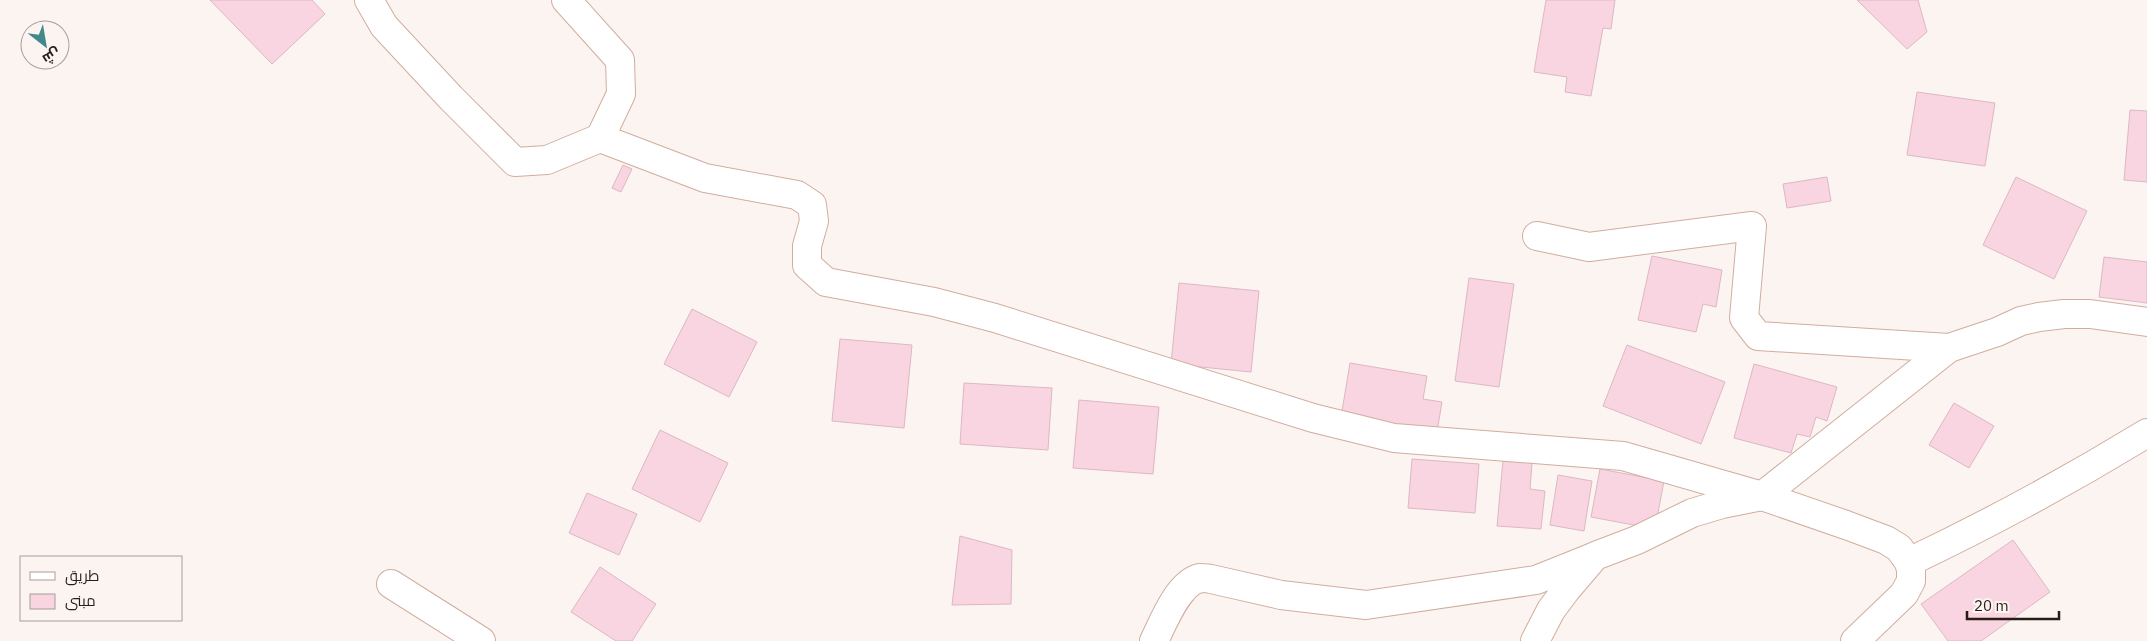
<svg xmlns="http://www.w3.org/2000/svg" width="2147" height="641" viewBox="0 0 2147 641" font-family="'IBM Plex Sans',Cairo,sans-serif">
  <rect width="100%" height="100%" fill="#fcf4f1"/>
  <!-- building -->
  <g fill="#f9d4e1" stroke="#ddb7c5">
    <polygon points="210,0 312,0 325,14 272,64"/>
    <polygon points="1546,0 1615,0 1611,29 1603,28 1591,96 1565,92 1567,77 1534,72"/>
    <polygon points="1857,0 1918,0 1927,32 1907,49"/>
    <polygon points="1917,92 1995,103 1985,166 1907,155"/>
    <polygon points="2130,110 2147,111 2147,182 2124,180"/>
    <polygon points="623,165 632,169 621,192 612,188"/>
    <polygon points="1827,177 1831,201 1787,208 1783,184"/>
    <polygon points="2016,177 2087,211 2054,279 1983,245"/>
    <polygon points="1652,256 1722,270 1716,307 1703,304 1696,332 1638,320"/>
    <polygon points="2104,257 2147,262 2147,303 2099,297"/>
    <polygon points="1469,278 1514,284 1499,387 1455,381"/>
    <polygon points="1179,283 1259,291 1251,372 1171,364"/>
    <polygon points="692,309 757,342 729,397 664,364"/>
    <polygon points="840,339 912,345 904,428 832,421"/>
    <polygon points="1627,345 1725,382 1701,444 1603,406"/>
    <polygon points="1350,363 1427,376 1423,399 1442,402 1437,432 1341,417"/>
    <polygon points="1754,364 1837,387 1827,421 1816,417 1810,437 1797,434 1791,453 1734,438"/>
    <polygon points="964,383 1052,388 1048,450 960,444"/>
    <polygon points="1079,400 1159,407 1153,474 1073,468"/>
    <polygon points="1954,403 1994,426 1969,468 1929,445"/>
    <polygon points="660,430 728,463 700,522 632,489"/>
    <polygon points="1412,459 1479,464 1475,513 1408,508"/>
    <polygon points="1503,460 1532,463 1530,489 1545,491 1541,529 1497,526"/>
    <polygon points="1600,469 1664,481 1655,529 1591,517"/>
    <polygon points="1558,475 1592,481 1584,531 1550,525"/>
    <polygon points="587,493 637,514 619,555 569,533"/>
    <polygon points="960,536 1012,550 1011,604 952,605"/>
    <polygon points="2013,540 2050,592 1981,641 1948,641 1921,604"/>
    <polygon points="600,567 656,604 632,641 616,641 571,612"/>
  </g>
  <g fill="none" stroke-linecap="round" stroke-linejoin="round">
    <!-- street casing -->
    <g stroke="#d1ad9e" stroke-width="30">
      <g id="street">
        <polyline points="369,0 384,26 451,98 515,162 547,160 600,138"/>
        <polyline points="566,0 620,60 621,94 600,138 705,178 797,195 812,205 814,221 807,246 807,265 826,282 934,302 995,318 1313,418 1394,438 1623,456 1762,496 1846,525 1886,540 1899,548 1909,562 1911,570 1911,581 1904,594 1855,641"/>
        <polyline points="1537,236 1589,247 1752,226 1744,318 1758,336 1949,348"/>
        <path d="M1909 562C1991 523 2070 480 2147 433"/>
        <polyline points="391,584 481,641"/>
        <path d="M1154 641C1163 623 1178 583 1200 578 1203 578 1208 578 1211 579L1281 595 1366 605 1536 580 1591 558"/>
        <polyline points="1535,641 1551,610 1566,590 1595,556 1637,540 1692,513 1722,504 1762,496 1949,348 1997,332 2021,321 2039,317 2064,314 2090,314 2147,322"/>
      </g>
    </g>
    <!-- street -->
    <use href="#street" stroke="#fff" stroke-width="28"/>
  </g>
  <!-- legend -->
  <rect x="20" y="556" width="162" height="65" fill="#fcf4f1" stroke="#a89d99"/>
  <rect x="30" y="572" width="25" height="8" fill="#ffffff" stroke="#a89d99"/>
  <text x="65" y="581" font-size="15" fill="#291b16">طريق</text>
  <rect x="30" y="594" width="25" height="15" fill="#f9d4e1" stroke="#a89d99"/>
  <text x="65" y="606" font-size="15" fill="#291b16">مبنى</text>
  <!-- north arrow -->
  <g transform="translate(45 45) rotate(149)"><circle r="24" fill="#fcf4f1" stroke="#a89d99"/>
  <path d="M0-4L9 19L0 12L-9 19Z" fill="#428a89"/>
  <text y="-8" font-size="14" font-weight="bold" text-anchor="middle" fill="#291b16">ش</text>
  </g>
  <!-- scale -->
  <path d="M1967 611v8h92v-8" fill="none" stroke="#291b16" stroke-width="2.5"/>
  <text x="1974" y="611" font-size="15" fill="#291b16" stroke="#fcf4f1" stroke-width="4" paint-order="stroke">20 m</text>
</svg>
